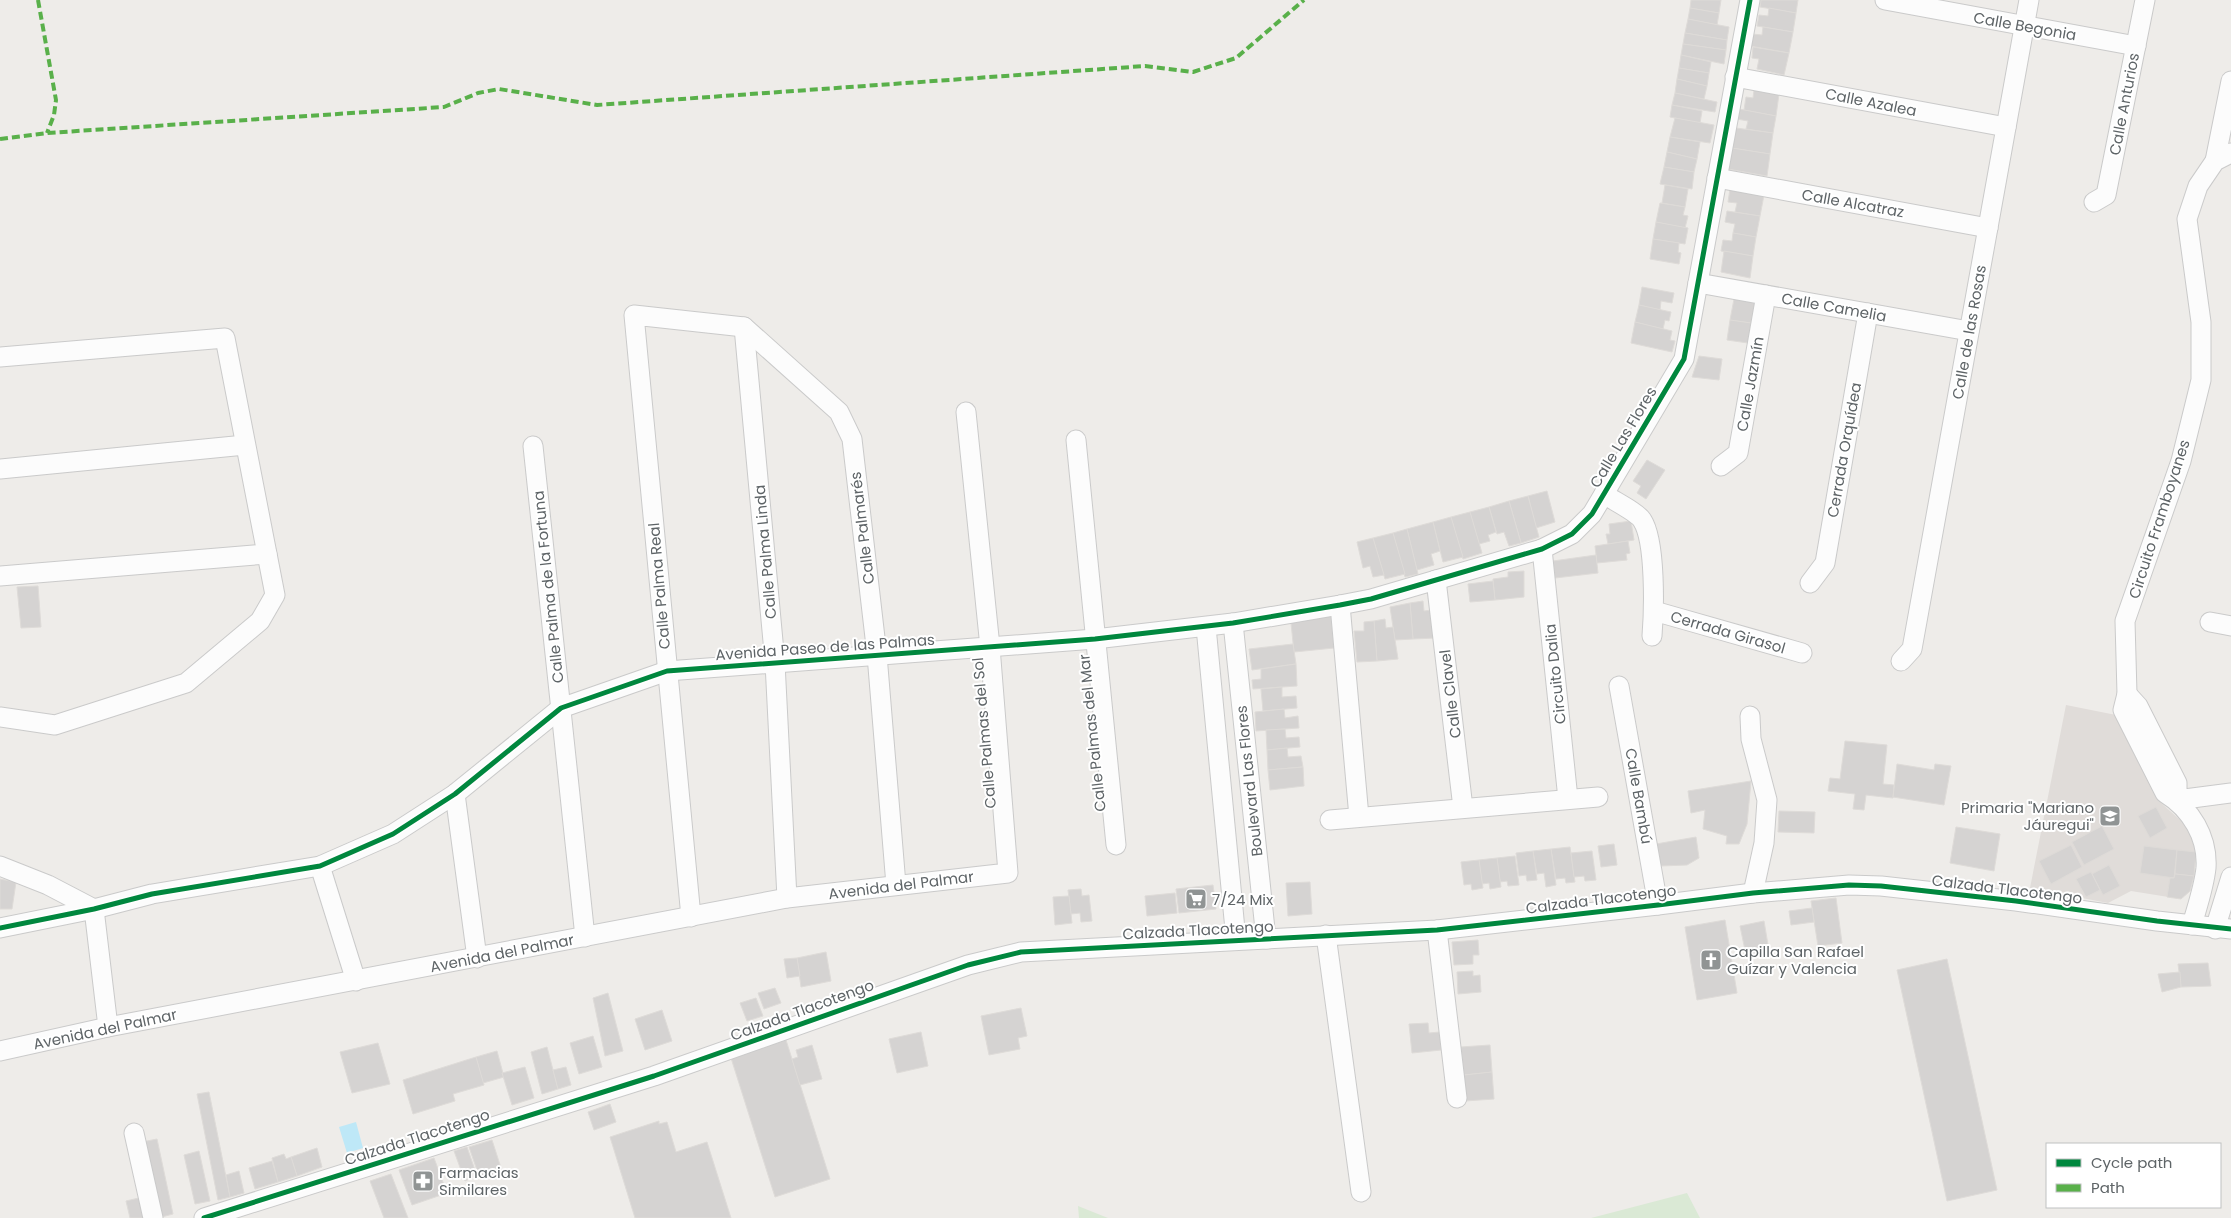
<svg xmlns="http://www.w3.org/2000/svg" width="2231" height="1218" viewBox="0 0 2231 1218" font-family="Poppins,sans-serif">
  <rect width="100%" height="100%" fill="#eeece9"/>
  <!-- education -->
  <polygon fill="#e0dcd9" points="2066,705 2116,715 2160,802 2190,829 2195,842 2194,876 2190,891 2181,899 2131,891 2108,903 2030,888"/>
  <!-- green -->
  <g fill="#dae9d5">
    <polygon points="1687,1193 1700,1218 1591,1218"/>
    <polygon points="1078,1206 1108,1218 1079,1218"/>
  </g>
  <!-- water -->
  <polygon fill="#bee8f7" points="356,1122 363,1148 347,1153 339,1127"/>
  <!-- building -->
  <g fill="#d5d3d2" stroke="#dedbd8">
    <polygon points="1691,0 1721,0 1719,13 1690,8"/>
    <polygon points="1761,0 1798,0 1796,13 1760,7"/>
    <polygon points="1690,8 1719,13 1717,25 1688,19"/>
    <polygon points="1769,8 1796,13 1793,32 1757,26 1759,15 1768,16"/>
    <polygon points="1688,19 1729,27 1727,40 1685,33"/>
    <polygon points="1763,27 1793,32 1789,53 1750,46 1752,34 1762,35"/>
    <polygon points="1685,33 1727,40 1726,50 1683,44"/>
    <polygon points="1683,44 1726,50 1724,64 1681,55"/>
    <polygon points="1753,47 1789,53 1784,75 1757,69 1759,59 1752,58"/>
    <polygon points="1681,55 1711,62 1709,73 1679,68"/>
    <polygon points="1679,68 1709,73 1707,86 1677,79"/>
    <polygon points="1677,79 1707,86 1704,99 1675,93"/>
    <polygon points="1754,90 1779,94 1776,116 1744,110 1746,97 1753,98"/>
    <polygon points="1675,93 1717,102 1715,112 1672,105"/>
    <polygon points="1672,105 1702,111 1700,123 1670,117"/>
    <polygon points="1739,109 1776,116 1773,133 1746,129 1748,121 1737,119"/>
    <polygon points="1675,118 1714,125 1710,143 1670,137"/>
    <polygon points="1736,128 1773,133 1770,154 1732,148"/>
    <polygon points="1670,137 1700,142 1697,159 1667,152"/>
    <polygon points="1732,148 1770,154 1767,176 1728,169"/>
    <polygon points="1667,152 1697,159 1694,172 1664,167"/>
    <polygon points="1664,167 1694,172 1692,189 1660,184"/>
    <polygon points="1665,185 1688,189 1685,207 1662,203"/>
    <polygon points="1730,189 1764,195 1760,216 1735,212 1737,203 1728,202"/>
    <polygon points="1660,203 1685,207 1683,215 1688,216 1685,228 1656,222"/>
    <polygon points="1727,211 1760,216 1756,237 1733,233 1735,224 1725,222"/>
    <polygon points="1656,222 1688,228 1685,244 1653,239"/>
    <polygon points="1733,233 1756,237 1753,256 1721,251 1723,240 1732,241"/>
    <polygon points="1653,239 1679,243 1678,252 1681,253 1679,264 1650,259"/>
    <polygon points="1724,251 1753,256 1750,278 1721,272"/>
    <polygon points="1642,287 1674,293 1672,303 1661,301 1660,310 1639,305"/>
    <polygon points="1734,299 1755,302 1751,323 1730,320"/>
    <polygon points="1639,305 1671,312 1669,321 1665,320 1663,329 1635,322"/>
    <polygon points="1730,320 1751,323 1748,343 1727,340"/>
    <polygon points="1635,322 1672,331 1670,340 1675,341 1672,352 1631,343"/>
    <polygon points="1699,356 1722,359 1719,380 1692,377"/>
    <polygon points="1647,460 1665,470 1646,499 1637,493 1641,486 1633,481"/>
    <polygon points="1547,491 1555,522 1536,528 1528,496"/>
    <polygon points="1528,496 1539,537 1521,543 1509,501"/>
    <polygon points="1509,501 1521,543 1509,546 1504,532 1497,534 1489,507"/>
    <polygon points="1489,507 1496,532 1488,535 1490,541 1479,544 1470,512"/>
    <polygon points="1470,512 1482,553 1463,559 1451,517"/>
    <polygon points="1451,517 1463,557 1443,562 1433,522"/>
    <polygon points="1631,521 1634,540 1608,544 1606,534 1610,534 1609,524"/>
    <polygon points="1433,522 1440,551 1431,554 1434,565 1417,570 1407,529"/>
    <polygon points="1407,529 1418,574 1405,577 1393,533"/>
    <polygon points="1393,533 1405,574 1385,579 1373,538"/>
    <polygon points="1373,538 1384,575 1373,577 1370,566 1363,568 1357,542"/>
    <polygon points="1628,541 1630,553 1626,554 1627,560 1597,563 1595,546"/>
    <polygon points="1596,555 1598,573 1555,578 1553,561"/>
    <polygon points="1524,571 1524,597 1495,600 1493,579 1508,577 1508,572"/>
    <polygon points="1493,581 1495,600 1470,602 1468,584"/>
    <polygon points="38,586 41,627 21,628 17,587"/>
    <polygon points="1423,601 1424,611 1432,610 1435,638 1413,639 1410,603"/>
    <polygon points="1410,603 1413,639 1395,640 1390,607"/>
    <polygon points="1331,616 1334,648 1294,652 1291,623"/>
    <polygon points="1385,619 1386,628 1393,627 1398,659 1377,661 1374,621"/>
    <polygon points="1374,621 1377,661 1357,662 1354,631 1364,631 1364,622"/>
    <polygon points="1293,644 1296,664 1252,670 1249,649"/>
    <polygon points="1296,664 1297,686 1253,689 1252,680 1261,679 1261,669"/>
    <polygon points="1282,687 1282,697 1296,696 1297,708 1263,711 1261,689"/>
    <polygon points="1284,709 1285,718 1298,716 1299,728 1256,731 1255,712"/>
    <polygon points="1285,729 1286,738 1299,737 1300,747 1267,750 1266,730"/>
    <polygon points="1845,741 1887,745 1883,784 1894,785 1893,798 1866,795 1864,810 1853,809 1855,794 1828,791 1830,778 1840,779"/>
    <polygon points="1287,748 1288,757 1301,756 1303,767 1268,770 1267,750"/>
    <polygon points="1897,764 1934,770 1935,764 1951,766 1944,805 1893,797"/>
    <polygon points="1303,767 1304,786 1270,790 1268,770"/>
    <polygon points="1751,781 1747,824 1739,844 1726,844 1727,836 1703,829 1705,810 1691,813 1688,791"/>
    <polygon points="2156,807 2167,828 2150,838 2138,816"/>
    <polygon points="1779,811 1815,812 1814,833 1778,832"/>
    <polygon points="2102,826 2114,849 2084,865 2072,842"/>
    <polygon points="1956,827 2000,834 1994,871 1950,863"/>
    <polygon points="1696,837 1699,858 1687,865 1660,866 1656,844"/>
    <polygon points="1614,844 1617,865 1601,867 1598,846"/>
    <polygon points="2071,845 2082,867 2051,884 2039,861"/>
    <polygon points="2144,846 2177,850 2174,878 2140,873"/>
    <polygon points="1570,847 1575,882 1566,883 1565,878 1556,879 1551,849"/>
    <polygon points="1551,849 1556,885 1546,887 1544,873 1537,874 1533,851"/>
    <polygon points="2177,850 2196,852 2194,876 2175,874"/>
    <polygon points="1533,851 1537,880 1527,881 1526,875 1519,876 1516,853"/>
    <polygon points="1592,851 1596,880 1585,881 1584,876 1574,877 1571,853"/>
    <polygon points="1515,856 1519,885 1508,886 1507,881 1500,882 1497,858"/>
    <polygon points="1497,858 1501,887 1490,889 1489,883 1482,884 1479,860"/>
    <polygon points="1479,860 1483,888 1472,890 1471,884 1464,885 1461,862"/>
    <polygon points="2109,865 2120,886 2103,895 2092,874"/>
    <polygon points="2091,872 2100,890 2086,897 2076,879"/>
    <polygon points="2175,874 2194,876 2190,891 2181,899 2167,897 2170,878 2174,878"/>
    <polygon points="0,879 16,882 12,909 0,909"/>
    <polygon points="1310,882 1312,914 1288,916 1286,883"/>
    <polygon points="1213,885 1216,909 1179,913 1176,889"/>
    <polygon points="1081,889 1082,896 1089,895 1092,921 1081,922 1080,913 1071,914 1068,890"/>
    <polygon points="1175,893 1177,913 1147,916 1145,896"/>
    <polygon points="1069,896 1072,923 1055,925 1053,897"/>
    <polygon points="1836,898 1842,943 1818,946 1811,901"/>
    <polygon points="1812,908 1814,922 1791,925 1789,911"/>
    <polygon points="1725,920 1737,993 1697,1000 1685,927"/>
    <polygon points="1764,921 1769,951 1746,955 1740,926"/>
    <polygon points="1478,940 1479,955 1473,955 1473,964 1454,965 1452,942"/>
    <polygon points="826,952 831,981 801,987 797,958"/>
    <polygon points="797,958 800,976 787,978 784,959"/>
    <polygon points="1947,959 1997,1190 1947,1201 1897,970"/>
    <polygon points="2208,963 2211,986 2181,987 2178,964"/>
    <polygon points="1473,971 1473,976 1480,975 1481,992 1458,994 1457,972"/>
    <polygon points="2180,972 2181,987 2162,992 2158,974"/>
    <polygon points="775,988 781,1003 764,1009 758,993"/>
    <polygon points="608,993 623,1051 605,1056 593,998"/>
    <polygon points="756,998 763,1016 747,1021 740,1003"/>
    <polygon points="1021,1008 1027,1036 1018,1038 1020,1049 989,1055 981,1016"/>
    <polygon points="662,1010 672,1041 645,1050 635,1019"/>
    <polygon points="1428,1023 1429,1033 1440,1032 1441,1050 1412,1053 1409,1024"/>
    <polygon points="921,1032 928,1066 897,1073 889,1039"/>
    <polygon points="593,1036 602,1067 579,1074 570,1043"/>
    <polygon points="786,1040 830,1179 775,1197 731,1058"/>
    <polygon points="378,1043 390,1084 352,1093 340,1052"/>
    <polygon points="812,1045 822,1079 800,1085 792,1059 798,1057 796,1050"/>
    <polygon points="1490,1045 1492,1072 1464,1075 1461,1047"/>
    <polygon points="547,1047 558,1089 542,1094 531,1052"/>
    <polygon points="497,1051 504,1077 483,1083 476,1057"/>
    <polygon points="476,1057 484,1085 453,1094 455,1101 413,1114 403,1080"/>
    <polygon points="525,1067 534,1098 512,1105 502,1073"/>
    <polygon points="566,1067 571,1085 558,1089 553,1070"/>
    <polygon points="1492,1072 1494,1099 1465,1101 1464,1075"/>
    <polygon points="209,1092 230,1197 218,1200 197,1094"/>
    <polygon points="610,1104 616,1122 594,1130 588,1112"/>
    <polygon points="659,1121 659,1124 667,1122 676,1152 707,1142 731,1218 635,1218 610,1137"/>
    <polygon points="157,1139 173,1214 158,1218 142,1142"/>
    <polygon points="492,1140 502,1171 480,1179 469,1147"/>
    <polygon points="467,1147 477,1176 465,1181 454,1151"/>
    <polygon points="317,1148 322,1167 297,1176 291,1157"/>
    <polygon points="199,1151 210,1201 195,1204 184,1155"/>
    <polygon points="284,1154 286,1159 291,1157 297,1176 278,1182 272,1158"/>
    <polygon points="434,1158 447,1193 412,1205 399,1170"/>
    <polygon points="272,1161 278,1182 255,1189 249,1168"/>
    <polygon points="239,1171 244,1193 230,1197 226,1175"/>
    <polygon points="391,1174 408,1218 384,1218 370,1181"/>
    <polygon points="143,1197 148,1218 130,1218 126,1201"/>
  </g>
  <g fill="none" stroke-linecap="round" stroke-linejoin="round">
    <!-- minor casing -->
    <g stroke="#cacaca" stroke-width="21">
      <g id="minor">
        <polyline points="1885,0 2136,46"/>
        <polyline points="1735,77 2006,127"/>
        <polyline points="2215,161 2231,81"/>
        <polyline points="1717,178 1988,228"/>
        <polyline points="2094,202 2106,195 2145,0"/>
        <polyline points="1698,283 1969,331"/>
        <polyline points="744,327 775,663 787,898"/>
        <polyline points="0,357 225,338 275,595 260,621 186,683 55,725 0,717"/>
        <polyline points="1076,440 1116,845"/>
        <polyline points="533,446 585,937"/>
        <polyline points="1721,466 1738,453 1766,295"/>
        <polyline points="0,469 245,445"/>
        <path d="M1604 494C1612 500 1637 512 1642 520 1656 541 1654 611 1652 636"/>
        <polyline points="1542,549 1568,799"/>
        <polyline points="0,576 267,554"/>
        <polyline points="1436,580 1463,808"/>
        <polyline points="1810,583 1825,563 1868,313"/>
        <polyline points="1340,605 1359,817"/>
        <polyline points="1654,611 1802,653"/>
        <polyline points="2210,622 2231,626"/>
        <polyline points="1233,623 1266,939"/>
        <polyline points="1206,627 1236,940"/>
        <polyline points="1901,661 1912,649 2029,0"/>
        <polyline points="1619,686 1658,905"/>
        <polyline points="2127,694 2138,706 2177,783 2177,800 2231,793"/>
        <polyline points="1750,716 1751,739 1767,800 1764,843 1753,893"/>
        <polyline points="455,794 477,958"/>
        <polyline points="1330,820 1598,797"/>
        <polyline points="0,866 48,885 94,909 108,1027"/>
        <polyline points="320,866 356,981"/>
        <polyline points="691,917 634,315 744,327 839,412 852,439 877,655 896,885"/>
        <path d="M2192 925C2197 907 2204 887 2206 868 2208 837 2191 809 2165 793L2123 710 2127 694 2125 621 2181 461 2201 380V322L2187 219 2198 186 2215 161 2231 153"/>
        <polyline points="0,928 94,909 152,894 320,866 393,834 455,794 561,708 667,671 1095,639 1233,623 1340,605 1371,599 1542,549 1572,534 1592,514 1684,359 1750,0"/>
        <polyline points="2215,929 2231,877"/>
        <polyline points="1437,930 1457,1098"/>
        <polyline points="1326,935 1361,1192"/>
        <polyline points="0,1051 108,1027 787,898 1008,873 990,647 966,412"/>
        <polyline points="134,1133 153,1218"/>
        <polyline points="204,1218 654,1076 968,965 1021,952 1437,930 1658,905 1753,893 1849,885 1881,886 2016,901 2157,921 2231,929"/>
      </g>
    </g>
    <!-- minor -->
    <use href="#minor" stroke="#fcfcfc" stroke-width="19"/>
    <!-- quiet -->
    <g stroke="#59b04a" stroke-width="4" stroke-dasharray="8 4" stroke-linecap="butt">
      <polyline points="38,0 56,100 54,115 47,133"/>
      <polyline points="0,139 47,133 444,107 478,93 499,89 597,105 1145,66 1193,72 1236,58 1304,0"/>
    </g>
    <!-- cycleway casing -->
    <g stroke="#fff" stroke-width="8">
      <g id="cycleway">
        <polyline points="0,928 94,909 152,894 320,866 393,834 455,794 561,708 667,671 1095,639 1233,623 1340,605 1371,599 1542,549 1572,534 1592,514 1684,359 1750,0"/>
        <polyline points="204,1218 654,1076 968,965 1021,952 1437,930 1658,905 1753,893 1849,885 1881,886 2016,901 2157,921 2231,929"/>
      </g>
    </g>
    <!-- cycleway -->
    <use href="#cycleway" stroke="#00873e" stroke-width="5"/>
  </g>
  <!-- icons -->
  <defs>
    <g id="school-square" transform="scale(1.125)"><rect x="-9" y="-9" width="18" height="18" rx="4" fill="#909494" stroke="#fff"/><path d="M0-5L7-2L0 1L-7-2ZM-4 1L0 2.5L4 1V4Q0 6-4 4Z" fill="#fff"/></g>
    <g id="supermarket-square" transform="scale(1.125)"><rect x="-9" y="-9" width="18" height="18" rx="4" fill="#909494" stroke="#fff"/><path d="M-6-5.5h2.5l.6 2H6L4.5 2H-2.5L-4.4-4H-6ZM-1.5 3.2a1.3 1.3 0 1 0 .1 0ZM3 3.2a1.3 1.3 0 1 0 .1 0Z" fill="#fff"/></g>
    <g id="church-square" transform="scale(1.125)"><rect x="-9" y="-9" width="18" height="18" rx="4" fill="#909494" stroke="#fff"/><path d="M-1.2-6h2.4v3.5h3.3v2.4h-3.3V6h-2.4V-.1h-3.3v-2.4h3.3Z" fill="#fff"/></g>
    <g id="pharmacy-square" transform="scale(1.125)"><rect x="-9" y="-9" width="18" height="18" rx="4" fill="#909494" stroke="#fff"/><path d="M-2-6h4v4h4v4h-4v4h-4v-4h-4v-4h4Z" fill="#fff"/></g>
  </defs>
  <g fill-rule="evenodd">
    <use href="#school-square" x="2110" y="816"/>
    <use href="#supermarket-square" x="1196" y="899"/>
    <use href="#church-square" x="1711" y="960"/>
    <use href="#pharmacy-square" x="423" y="1181"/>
  </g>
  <g text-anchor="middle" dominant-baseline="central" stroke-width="4" stroke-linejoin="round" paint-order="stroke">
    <!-- street labels -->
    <g font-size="15" fill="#5e6467" stroke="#fff">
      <text transform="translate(2025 26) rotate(10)">Calle Begonia</text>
      <text transform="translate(1871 102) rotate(11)">Calle Azalea</text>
      <text transform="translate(2124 104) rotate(-79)">Calle Anturios</text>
      <text transform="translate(1853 203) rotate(10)">Calle Alcatraz</text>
      <text transform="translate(1834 307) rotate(10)">Calle Camelia</text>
      <text transform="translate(1969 332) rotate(-80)">Calle de las Rosas</text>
      <text transform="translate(1750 384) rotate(-80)">Calle Jazmín</text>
      <text transform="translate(1623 437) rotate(-59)">Calle Las Flores</text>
      <text transform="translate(1844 450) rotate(-80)">Cerrada Orquídea</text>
      <text transform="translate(2159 519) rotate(-72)">Circuito Framboyanes</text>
      <text transform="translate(862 528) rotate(-97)">Calle Palmarés</text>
      <text transform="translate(765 552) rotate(-95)">Calle Palma Linda</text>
      <text transform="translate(659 586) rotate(-95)">Calle Palma Real</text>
      <text transform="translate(548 587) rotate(-96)">Calle Palma de la Fortuna</text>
      <text transform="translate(1728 632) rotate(16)">Cerrada Girasol</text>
      <text transform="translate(825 647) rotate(-4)">Avenida Paseo de las Palmas</text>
      <text transform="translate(1555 674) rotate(-96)">Circuito Dalia</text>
      <text transform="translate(1450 694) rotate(-97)">Calle Clavel</text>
      <text transform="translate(984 733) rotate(-95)">Calle Palmas del Sol</text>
      <text transform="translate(1092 733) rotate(-96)">Calle Palmas del Mar</text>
      <text transform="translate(1249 781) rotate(-96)">Boulevard Las Flores</text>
      <text transform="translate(1639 796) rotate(80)">Calle Bambú</text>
      <text transform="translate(901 885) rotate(-7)">Avenida del Palmar</text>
      <text transform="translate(2007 889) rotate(7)">Calzada Tlacotengo</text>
      <text transform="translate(1601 899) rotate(-7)">Calzada Tlacotengo</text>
      <text transform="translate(1198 930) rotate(-3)">Calzada Tlacotengo</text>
      <text transform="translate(502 953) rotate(-11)">Avenida del Palmar</text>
      <text transform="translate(802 1010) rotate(-20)">Calzada Tlacotengo</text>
      <text transform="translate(105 1029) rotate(-12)">Avenida del Palmar</text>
      <text transform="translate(417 1137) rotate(-18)">Calzada Tlacotengo</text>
    </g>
    <!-- poi labels -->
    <g font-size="15" fill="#5e6467" stroke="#fff" text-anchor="start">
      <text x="2094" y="807" text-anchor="end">Primaria "Mariano<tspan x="2094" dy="17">Jáuregui"</tspan></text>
      <text x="1212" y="899">7/24 Mix</text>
      <text x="1727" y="951">Capilla San Rafael<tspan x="1727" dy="17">Guízar y Valencia</tspan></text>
      <text x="439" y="1172">Farmacias<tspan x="439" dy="17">Similares</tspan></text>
    </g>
  </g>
  <!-- legend -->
  <rect x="2046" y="1143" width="175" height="65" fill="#ffffff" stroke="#bfc1c2"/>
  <rect x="2056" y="1159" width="25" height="8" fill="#00873e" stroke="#bfc1c2"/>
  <text x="2091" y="1168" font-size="15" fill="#5e6467">Cycle path</text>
  <rect x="2056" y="1184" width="25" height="8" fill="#59b04a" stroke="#bfc1c2"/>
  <text x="2091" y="1193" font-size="15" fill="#5e6467">Path</text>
</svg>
